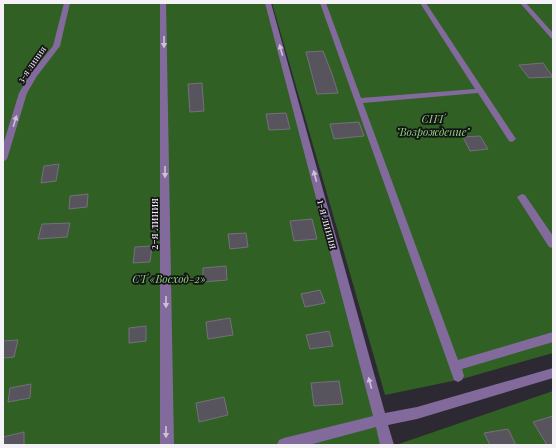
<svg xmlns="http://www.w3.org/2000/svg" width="556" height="448" viewBox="0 0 556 448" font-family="'Playfair Display',serif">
  <rect width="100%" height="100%" fill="#2d2932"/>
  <!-- green -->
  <g fill="#316024">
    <polygon points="3,3 266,3 387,445 3,445"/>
    <polygon points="272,3 553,3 553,353 462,379 385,395"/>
    <polygon points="553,391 553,445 396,445"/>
  </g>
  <!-- building -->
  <g fill="#58545e" stroke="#75707b">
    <polygon points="323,51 332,74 338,93 317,94 306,52"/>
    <polygon points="543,63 553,77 529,78 519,65"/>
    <polygon points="202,83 204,111 190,112 188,84"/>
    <polygon points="286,113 290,129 269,130 266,114"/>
    <polygon points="359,122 364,136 334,139 330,124"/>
    <polygon points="480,136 488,149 470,151 463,137"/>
    <polygon points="59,164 56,181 41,183 44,166"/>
    <polygon points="88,194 87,207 69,209 70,196"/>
    <polygon points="312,219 317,239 294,241 290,221"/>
    <polygon points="70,223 67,237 38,239 42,224"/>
    <polygon points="246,233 248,247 230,249 228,234"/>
    <polygon points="152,246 150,262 133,263 135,247"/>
    <polygon points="226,266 227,280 203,282 203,268"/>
    <polygon points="320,290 325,303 305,307 301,294"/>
    <polygon points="230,318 233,335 208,339 206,322"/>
    <polygon points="146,326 146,341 129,343 129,328"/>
    <polygon points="329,331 333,346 310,349 306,335"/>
    <polygon points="18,340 14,357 3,358 3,341"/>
    <polygon points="339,381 343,404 314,406 311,383"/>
    <polygon points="31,384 30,398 8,402 10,388"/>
    <polygon points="224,397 228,415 199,422 196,403"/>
    <polygon points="553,416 553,445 547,445 533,422"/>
    <polygon points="508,429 516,445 490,445 484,433"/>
    <polygon points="24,432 24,445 3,445 3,437"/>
  </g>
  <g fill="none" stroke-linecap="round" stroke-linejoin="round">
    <!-- minor -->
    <g fill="#826a9c" fill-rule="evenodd">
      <polygon points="64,3 70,3 60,46 37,76 27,93 7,159 3,162 3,145 19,93 31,73 53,46"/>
      <polygon points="160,3 166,3 174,445 160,445"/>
      <polygon points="265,3 271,3 385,413 417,407 553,368 553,378 417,419 388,425 394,445 380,445 376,427 309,445 277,445 279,440 284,438 373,416"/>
      <polygon points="320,3 326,3 361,98 475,89 420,3 426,3 516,139 512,142 509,141 478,93 363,103 458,360 553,332 553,342 462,369 464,376 462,380 458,382 454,380"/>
      <polygon points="520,3 526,3 553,33 553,39 551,38"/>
      <polygon points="522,194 525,195 553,236 553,248 549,247 517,197"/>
    </g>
  </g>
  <!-- one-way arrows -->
  <defs><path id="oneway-solid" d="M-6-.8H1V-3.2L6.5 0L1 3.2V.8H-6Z"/></defs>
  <g fill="#ccc2d7">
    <use href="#oneway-solid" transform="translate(164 42) rotate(90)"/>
    <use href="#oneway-solid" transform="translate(281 50) rotate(-105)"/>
    <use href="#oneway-solid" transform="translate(15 121) rotate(-73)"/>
    <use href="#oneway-solid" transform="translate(165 172) rotate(90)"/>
    <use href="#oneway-solid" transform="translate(315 176) rotate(-105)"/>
    <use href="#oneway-solid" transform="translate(166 302) rotate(90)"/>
    <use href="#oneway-solid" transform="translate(370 383) rotate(-105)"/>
    <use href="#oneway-solid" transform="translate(166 432) rotate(90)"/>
  </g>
  <g text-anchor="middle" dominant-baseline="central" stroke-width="3.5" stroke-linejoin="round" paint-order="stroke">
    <!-- far-street labels -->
    <g font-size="9" fill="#f4f1f7" stroke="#151317">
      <text transform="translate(31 64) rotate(-55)">3-я линия</text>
    </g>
    <!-- park labels -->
    <g font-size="11" font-style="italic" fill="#8bd778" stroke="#151317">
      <text x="433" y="118">СНТ<tspan x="433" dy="13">"Возрождение"</tspan></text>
      <text x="169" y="278">СТ «Восход-2»</text>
    </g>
    <!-- street labels -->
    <g font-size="11" fill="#f4f1f7" stroke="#151317">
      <text transform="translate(153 224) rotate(-90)">2-я линия</text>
      <text transform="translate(328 224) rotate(75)">1-я линия</text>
    </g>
  </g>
  <!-- border -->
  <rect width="556" height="448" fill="none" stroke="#f4f1f7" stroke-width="8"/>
</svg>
